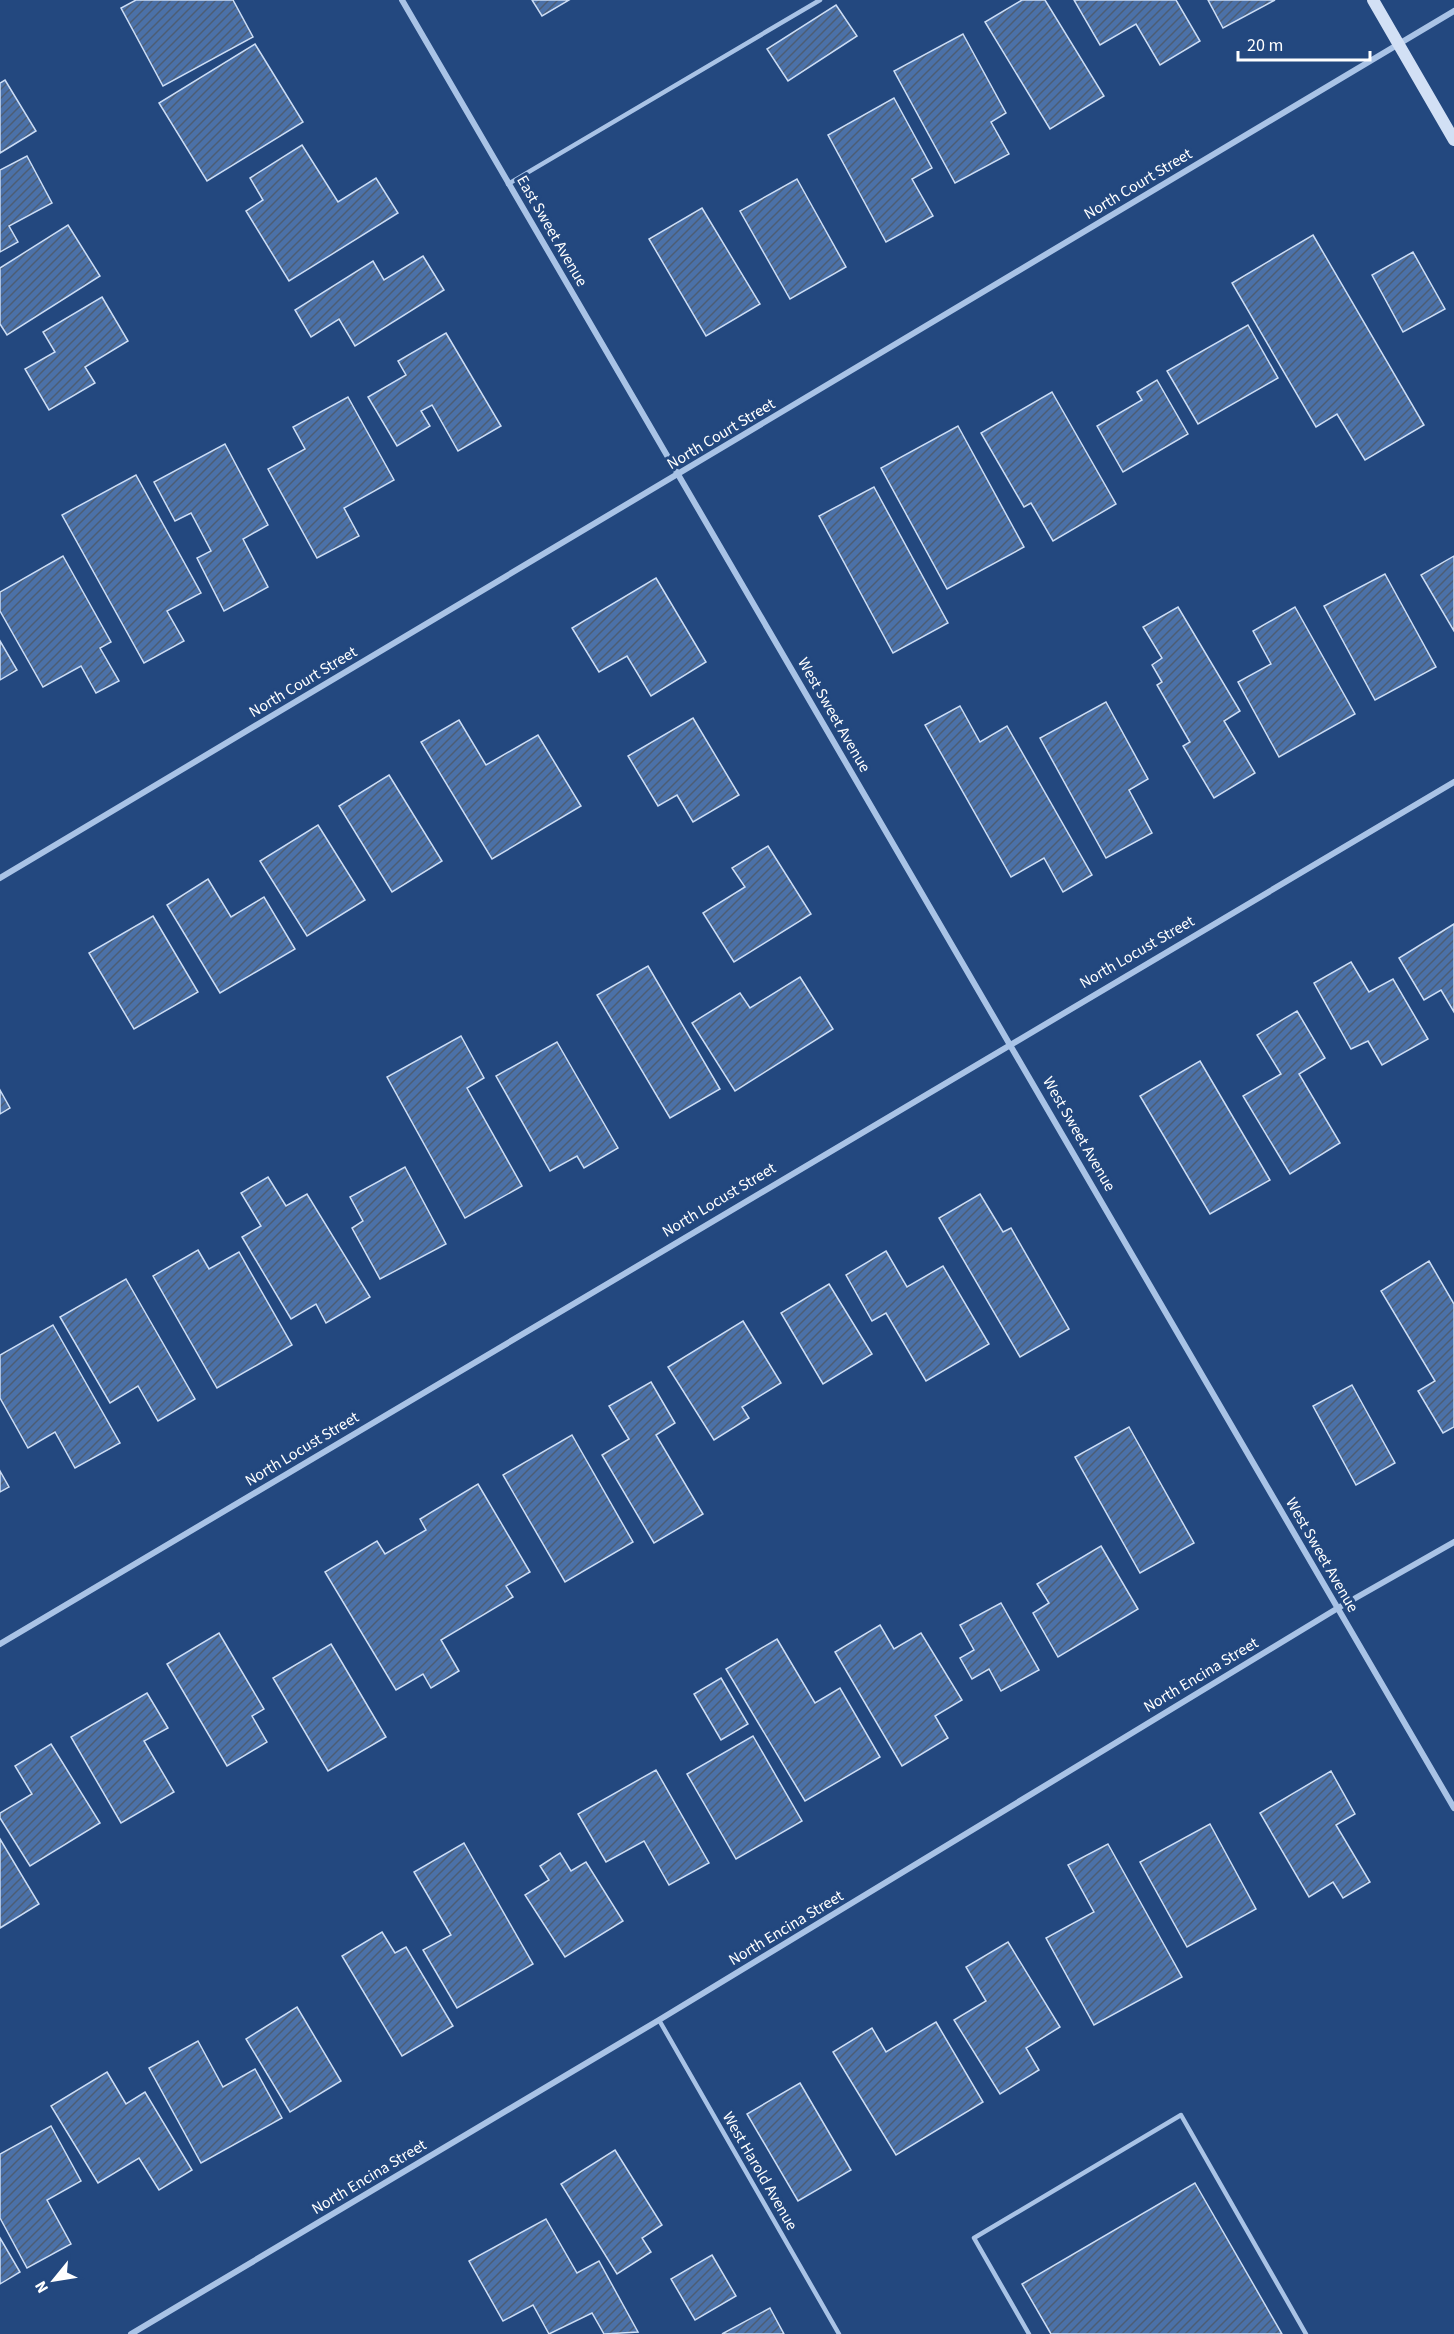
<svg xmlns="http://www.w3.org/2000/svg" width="1454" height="2334" viewBox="0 0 1454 2334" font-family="'Source Sans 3',sans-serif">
  <defs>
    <pattern id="building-hatch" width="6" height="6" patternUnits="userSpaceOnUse" patternTransform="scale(1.5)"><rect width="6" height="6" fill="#4b71a8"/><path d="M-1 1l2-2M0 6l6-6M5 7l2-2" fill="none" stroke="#4c5d75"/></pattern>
  </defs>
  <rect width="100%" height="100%" fill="#23487f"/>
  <!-- building -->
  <g fill="url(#building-hatch)" stroke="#ccddf5" stroke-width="1.5">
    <polygon points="136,0 233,0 253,37 163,86 121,8"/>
    <polygon points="532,0 569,0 542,16"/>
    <polygon points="1022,0 1045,0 1104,96 1050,129 985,22"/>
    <polygon points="1074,0 1176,0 1200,41 1160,65 1136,24 1100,45"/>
    <polygon points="1208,0 1275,0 1223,28"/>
    <polygon points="836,5 857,36 788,81 767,49"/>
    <polygon points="963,34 1006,113 991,122 1009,154 955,183 894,71"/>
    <polygon points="255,44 303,122 207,181 159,103"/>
    <polygon points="5,80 36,131 0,153 0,83"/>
    <polygon points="894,98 932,168 912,179 933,216 886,242 828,135"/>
    <polygon points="302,145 338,202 376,178 398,213 289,281 246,211 263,200 250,178"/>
    <polygon points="27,156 52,203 9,226 18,242 0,252 0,170"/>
    <polygon points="797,179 846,267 790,299 740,211"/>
    <polygon points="702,208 760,304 706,336 649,239"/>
    <polygon points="68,225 100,276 7,335 0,324 0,268"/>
    <polygon points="1313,235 1424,425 1365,460 1337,414 1316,427 1232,283"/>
    <polygon points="1413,252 1445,309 1403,332 1372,275"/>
    <polygon points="423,256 444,290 355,346 339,319 311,337 295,310 373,261 384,280"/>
    <polygon points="102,297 128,341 85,367 95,383 49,410 25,369 55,352 43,332"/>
    <polygon points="1248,325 1278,378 1198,424 1167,371"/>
    <polygon points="446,333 501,426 458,451 432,405 421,411 430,426 397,446 368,397 406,375 398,361"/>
    <polygon points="1157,380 1188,434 1123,472 1097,426 1142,400 1137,392"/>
    <polygon points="1052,392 1116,504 1053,541 1031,503 1024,507 981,433"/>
    <polygon points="348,397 394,480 344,508 359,536 317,558 268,469 305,449 293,427"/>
    <polygon points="958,426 1024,547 947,589 881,468"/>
    <polygon points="225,444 268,525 243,539 268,587 224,611 197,558 211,551 191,513 175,521 154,482"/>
    <polygon points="136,475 201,593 167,611 184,641 144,663 62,515"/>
    <polygon points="874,487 948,623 893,653 819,516"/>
    <polygon points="63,556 111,642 100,648 119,681 96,693 81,666 43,687 0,611 0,592"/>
    <polygon points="1454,556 1454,631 1421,575"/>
    <polygon points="1385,574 1436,667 1375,700 1324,606"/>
    <polygon points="656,578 706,662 651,696 627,656 599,672 572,628"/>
    <polygon points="1178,607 1240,711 1224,721 1255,773 1214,798 1183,746 1190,742 1157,685 1162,682 1152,665 1162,658 1143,627"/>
    <polygon points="1295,607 1355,714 1279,757 1238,682 1271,664 1253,631"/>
    <polygon points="0,641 17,670 0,680"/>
    <polygon points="1106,702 1148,779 1129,790 1152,833 1106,858 1040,738"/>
    <polygon points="960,706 980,742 1007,726 1092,875 1063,892 1044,858 1011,877 925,725"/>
    <polygon points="693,718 739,795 693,822 677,795 658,806 628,756"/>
    <polygon points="459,720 486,765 538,735 581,806 492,859 421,742"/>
    <polygon points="389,775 442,861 392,892 339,806"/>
    <polygon points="318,825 365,900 307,936 260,861"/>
    <polygon points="768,846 811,914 734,962 703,913 745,887 732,868"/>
    <polygon points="208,879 231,917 264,897 295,949 220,993 167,905"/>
    <polygon points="153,916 198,992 134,1029 89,953"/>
    <polygon points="1454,924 1454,1012 1441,990 1424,1000 1399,958"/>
    <polygon points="1351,962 1369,992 1393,979 1428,1039 1382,1065 1368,1041 1351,1049 1314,983"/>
    <polygon points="648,966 720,1089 670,1118 597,995"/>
    <polygon points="800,977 833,1029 735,1091 692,1023 740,993 750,1008"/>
    <polygon points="1297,1011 1325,1058 1299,1074 1340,1143 1290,1174 1243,1096 1281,1074 1257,1035"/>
    <polygon points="461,1036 484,1078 467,1088 522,1186 465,1218 387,1077"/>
    <polygon points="557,1042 618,1148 584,1168 577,1156 550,1171 496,1076"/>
    <polygon points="1200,1061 1270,1180 1210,1214 1140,1096"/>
    <polygon points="0,1090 10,1108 0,1114"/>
    <polygon points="405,1167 446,1244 380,1279 352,1228 363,1221 350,1197"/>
    <polygon points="268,1177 286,1206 307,1194 370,1297 326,1323 316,1304 291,1319 242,1237 261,1226 241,1193"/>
    <polygon points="980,1194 1003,1232 1011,1228 1069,1329 1020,1357 939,1218"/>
    <polygon points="198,1250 209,1269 239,1252 292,1345 217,1388 153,1276"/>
    <polygon points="886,1251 907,1287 943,1266 989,1344 926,1381 886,1313 872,1321 846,1275"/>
    <polygon points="1429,1261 1454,1304 1454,1427 1443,1433 1418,1391 1435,1381 1381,1291"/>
    <polygon points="126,1279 195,1399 158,1421 138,1386 110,1403 60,1317"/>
    <polygon points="829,1284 872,1354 823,1384 781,1313"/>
    <polygon points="743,1321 781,1383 742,1407 749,1418 714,1440 668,1367"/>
    <polygon points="53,1325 120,1443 75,1468 55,1432 28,1448 0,1398 0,1355"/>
    <polygon points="651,1382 675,1423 656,1435 703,1514 654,1543 602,1455 629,1439 609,1406"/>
    <polygon points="1352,1385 1395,1463 1356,1485 1313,1406"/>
    <polygon points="1129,1427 1194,1543 1140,1573 1075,1457"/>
    <polygon points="572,1435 633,1542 565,1582 503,1475"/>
    <polygon points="0,1471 9,1487 0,1492"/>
    <polygon points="478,1484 530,1572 506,1586 513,1597 441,1640 459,1671 431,1688 423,1674 396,1690 325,1572 377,1541 385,1554 426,1530 420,1519"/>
    <polygon points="1101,1546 1138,1609 1058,1657 1033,1613 1049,1603 1037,1584"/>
    <polygon points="1001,1603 1039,1670 1001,1691 989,1669 972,1679 960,1658 974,1650 960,1625"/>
    <polygon points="880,1625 894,1649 921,1633 962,1700 935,1716 948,1738 902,1766 835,1652"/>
    <polygon points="219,1633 264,1709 252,1716 267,1742 227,1766 167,1664"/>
    <polygon points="777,1639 815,1703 840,1688 880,1757 805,1801 726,1669"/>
    <polygon points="331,1644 386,1737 328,1771 273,1678"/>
    <polygon points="721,1678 748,1724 721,1740 694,1694"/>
    <polygon points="147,1693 168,1728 144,1741 174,1792 121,1823 71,1737"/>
    <polygon points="753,1736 802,1821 736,1859 687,1774"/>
    <polygon points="51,1744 100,1823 30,1866 0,1818 0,1813 32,1794 15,1766"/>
    <polygon points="656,1770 709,1863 669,1885 644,1841 606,1862 578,1814"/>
    <polygon points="1331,1771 1355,1814 1336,1825 1370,1882 1343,1898 1333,1882 1309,1897 1260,1813"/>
    <polygon points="1210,1824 1256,1909 1187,1947 1140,1862"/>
    <polygon points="0,1839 39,1904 0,1928"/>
    <polygon points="464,1843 533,1964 457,2008 423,1950 451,1935 414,1872"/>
    <polygon points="1108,1844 1182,1977 1094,2025 1046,1938 1094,1912 1068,1865"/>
    <polygon points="560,1853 571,1871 586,1862 623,1921 565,1957 525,1895 549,1880 540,1866"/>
    <polygon points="382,1932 395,1953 406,1947 453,2026 402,2056 342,1956"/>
    <polygon points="1008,1942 1060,2027 1026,2048 1039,2070 1000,2094 954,2020 986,2001 966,1967"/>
    <polygon points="297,2007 341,2081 290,2112 246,2039"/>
    <polygon points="936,2022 983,2102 896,2155 833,2052 872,2028 886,2052"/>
    <polygon points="198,2041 223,2087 255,2069 282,2118 201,2163 149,2068"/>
    <polygon points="107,2072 126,2104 145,2092 192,2170 159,2190 139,2158 98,2183 51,2106"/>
    <polygon points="800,2083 851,2170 798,2201 747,2114"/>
    <polygon points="51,2126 81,2181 47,2200 71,2244 27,2268 0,2218 0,2154"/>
    <polygon points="615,2150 662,2225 642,2238 651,2252 617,2274 561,2184"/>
    <polygon points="1195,2183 1282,2334 1051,2334 1022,2284"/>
    <polygon points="546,2219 577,2273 599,2261 638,2332 604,2334 592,2313 549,2334 533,2305 503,2321 469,2261"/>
    <polygon points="0,2238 20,2272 0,2284"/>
    <polygon points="712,2255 736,2296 695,2320 671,2279"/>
    <polygon points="770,2308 784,2334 722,2334"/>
  </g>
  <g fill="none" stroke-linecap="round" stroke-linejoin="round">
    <!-- lane -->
    <g stroke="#a9c3e6" stroke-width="4.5">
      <polyline points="508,184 820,0"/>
      <polyline points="659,2020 839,2334"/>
      <polyline points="1029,2334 974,2238 1181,2115 1306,2334"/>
    </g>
    <!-- street -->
    <g stroke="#a9c3e6" stroke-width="6">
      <polyline points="402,0 1454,1808"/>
      <polyline points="0,878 1454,11"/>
      <polyline points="0,1644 1454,782"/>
      <polyline points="131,2334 659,2020 1338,1608 1454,1542"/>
    </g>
    <!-- secondary -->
    <polyline stroke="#d2e0f5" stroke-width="12" points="1373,0 1454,140"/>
  </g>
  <g text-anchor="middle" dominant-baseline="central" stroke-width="6" stroke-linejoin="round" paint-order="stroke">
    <!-- street labels -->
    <g font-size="16" fill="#fff" stroke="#23487f">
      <text transform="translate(1138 184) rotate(-31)">North Court Street</text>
      <text transform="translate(552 231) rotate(60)">East Sweet Avenue</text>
      <text transform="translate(721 434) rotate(-31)">North Court Street</text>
      <text transform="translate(303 682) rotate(-31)">North Court Street</text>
      <text transform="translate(834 715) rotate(60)">West Sweet Avenue</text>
      <text transform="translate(1137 952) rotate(-30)">North Locust Street</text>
      <text transform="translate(1079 1134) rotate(60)">West Sweet Avenue</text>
      <text transform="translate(719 1200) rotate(-31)">North Locust Street</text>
      <text transform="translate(302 1449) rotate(-31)">North Locust Street</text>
      <text transform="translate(1322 1555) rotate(60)">West Sweet Avenue</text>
      <text transform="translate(1201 1675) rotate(-31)">North Encina Street</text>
      <text transform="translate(786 1928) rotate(-31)">North Encina Street</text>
      <text transform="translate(760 2171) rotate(60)">West Harold Avenue</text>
      <text transform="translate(369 2177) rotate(-31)">North Encina Street</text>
    </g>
  </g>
  <!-- north arrow -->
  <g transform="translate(54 2280) rotate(240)" stroke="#23487f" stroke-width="4.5" paint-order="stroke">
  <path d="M0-4.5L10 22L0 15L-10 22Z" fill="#ffffff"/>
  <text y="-9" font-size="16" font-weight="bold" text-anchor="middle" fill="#ffffff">N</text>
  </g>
  <!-- scale -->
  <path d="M1238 51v9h132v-9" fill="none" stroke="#ffffff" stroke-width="3"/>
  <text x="1247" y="51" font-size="18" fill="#ffffff" stroke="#23487f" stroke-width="4.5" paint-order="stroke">20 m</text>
</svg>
